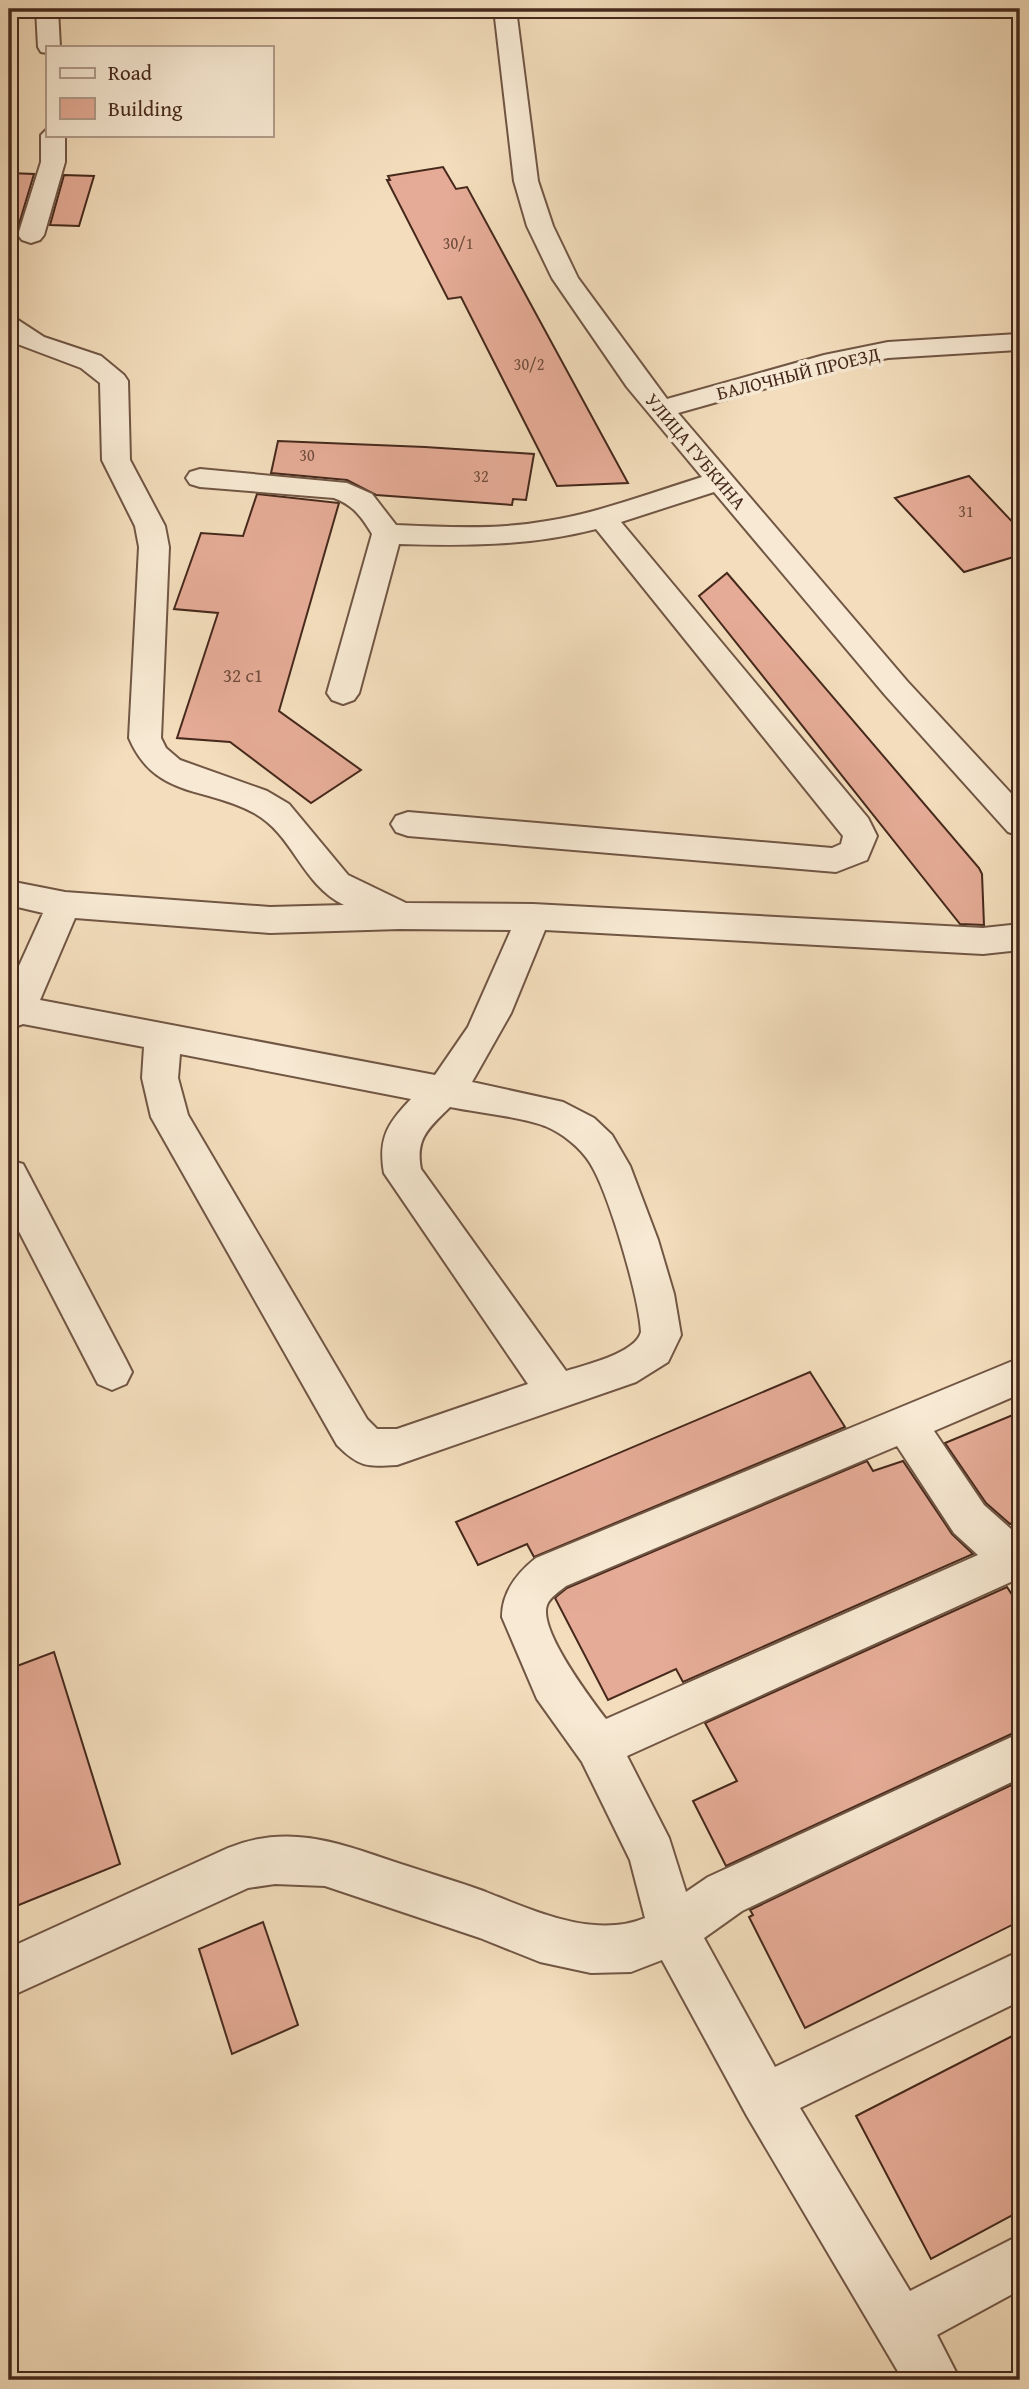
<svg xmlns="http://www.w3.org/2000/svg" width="1029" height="2389" viewBox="0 0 1029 2389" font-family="'Gentium Book Plus',serif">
  <rect width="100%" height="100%" fill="#f3ddbc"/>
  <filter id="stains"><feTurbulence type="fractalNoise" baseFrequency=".00286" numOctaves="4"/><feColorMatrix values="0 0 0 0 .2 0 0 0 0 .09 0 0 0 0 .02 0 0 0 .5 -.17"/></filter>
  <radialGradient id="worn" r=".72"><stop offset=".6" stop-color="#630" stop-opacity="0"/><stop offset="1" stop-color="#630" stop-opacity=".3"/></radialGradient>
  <!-- building -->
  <g fill="#e5ab96" stroke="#46291c" stroke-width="2">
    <polygon points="443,167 456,189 467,187 628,483 557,486 461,297 448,299 387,180 390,180 388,176"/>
    <polygon points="9,173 34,174 19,224 9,224"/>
    <polygon points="64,175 94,176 79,226 50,225"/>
    <polygon points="278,441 425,447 534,454 526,500 513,499 512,505 376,495 347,480 271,473"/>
    <polygon points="969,476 1020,530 1020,555 964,572 895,498"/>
    <polygon points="257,494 339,503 279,711 361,770 311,803 230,742 177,738 218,613 174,609 201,533 243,536"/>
    <polygon points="727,573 979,868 982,874 984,925 960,924 699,596"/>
    <polygon points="810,1372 845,1427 534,1557 527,1544 478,1565 456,1522"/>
    <polygon points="1020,1412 1020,1520 1010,1524 986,1503 945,1443"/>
    <polygon points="867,1461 873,1471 903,1461 952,1534 973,1554 683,1682 676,1669 608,1700 555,1598 557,1596 567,1588"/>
    <polygon points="1007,1587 1020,1607 1020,1730 726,1866 693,1801 737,1781 705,1723"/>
    <polygon points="54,1652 120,1864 9,1909 9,1669"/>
    <polygon points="1020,1781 1020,1921 805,2028 749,1917 753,1915 750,1910"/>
    <polygon points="263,1922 298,2025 232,2054 199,1949"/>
    <polygon points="1020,2032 1020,2211 931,2259 856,2116"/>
  </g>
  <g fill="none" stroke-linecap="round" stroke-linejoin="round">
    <!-- minor casing -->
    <g stroke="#715644" stroke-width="4">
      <g id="minor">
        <polygon points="36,9 58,9 60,47 47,47 47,53 41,52 38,47"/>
        <path d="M494 9H516L538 181 553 226 578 278 667 399 824 355 888 342 1020 334V350L888 358 838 368 678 413 907 681 1020 803V836L1008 832 885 695 714 492 621 522 868 818 877 836 867 860 836 872 408 836 396 832 391 824 396 816 408 812 832 848 841 844 843 836 596 529C530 546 467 546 399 544L359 693 354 700 343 704 332 700 327 693 372 534C362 517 353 505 334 498L200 487 190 484 186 478 190 472 200 469 347 483 372 494 396 525C447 527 497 530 547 521 599 513 650 493 702 477L627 387 552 278 527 226 514 181Z"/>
        <polygon points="47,129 47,135 65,135 65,162 44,235 40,240 31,243 22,240 18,235 41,162 41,135"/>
        <path d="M9 318 18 320 44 337 101 356 124 375 128 381 130 460 165 526 169 547 161 738 166 748 180 760 267 791 289 804 348 875 406 903 533 904 983 928 1020 924V950L983 954 545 930 511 1013 472 1082 563 1102 594 1118 612 1135 630 1166 658 1240 674 1294 681 1335 668 1362 636 1382 397 1465C367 1467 359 1467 337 1445L151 1117 142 1078 144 1047 23 1024 9 1029V988L43 913 9 905V881L65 892 270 907 344 905C301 884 294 835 254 813 205 786 155 799 129 738L139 547 135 526 102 460 100 383 81 368 12 342 9 339ZM75 918 270 933 400 929 511 930 468 1027 435 1075 40 1000ZM180 1054 411 1099C387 1124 378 1139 384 1173L528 1384 397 1429H377L367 1419 188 1115 178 1078ZM450 1107C479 1113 518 1116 545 1126 562 1133 580 1147 590 1163 609 1193 639 1297 641 1332 636 1353 585 1365 566 1371L421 1169C415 1138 429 1128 450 1107Z"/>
        <polygon points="9,1160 23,1164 126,1360 132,1372 126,1384 112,1390 98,1384 9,1212"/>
        <path d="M1020 1358V1394L934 1431 984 1505 1020 1537V1584L1013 1581 627 1756 669 1838 686 1892 708 1877 1020 1733V1778L742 1911 704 1938 775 2067 1020 1951V2001L800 2108 910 2291 1020 2235V2290L937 2335 960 2380H903L747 2116 662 1960 631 1972 591 1973 540 1962 480 1938 325 1886 275 1884 248 1888 9 1997V1948L228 1848C291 1822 344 1845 404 1865 431 1874 459 1882 486 1892 534 1911 594 1939 645 1918L630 1860 582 1762 537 1699 502 1617C502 1592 517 1573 536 1558ZM897 1446 954 1533 978 1555 606 1719C591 1699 538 1630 547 1605 550 1597 560 1591 566 1586Z"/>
      </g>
    </g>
    <!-- minor -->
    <use href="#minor" fill="#f7e9d3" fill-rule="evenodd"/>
  </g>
  <g text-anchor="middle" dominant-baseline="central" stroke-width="7" stroke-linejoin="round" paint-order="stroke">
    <!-- far-number labels -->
    <g font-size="16" fill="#6e4a3a">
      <text x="458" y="243">30/1</text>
      <text x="529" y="364">30/2</text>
      <text x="307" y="455">30</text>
      <text x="481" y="476">32</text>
      <text x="966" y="511">31</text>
    </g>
    <!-- far-street labels -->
    <g font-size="19" fill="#46291c" stroke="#f7e9d3">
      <text transform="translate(798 373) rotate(-14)">БАЛОЧНЫЙ ПРОЕЗД</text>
      <text transform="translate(696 451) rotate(50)">УЛИЦА ГУБКИНА</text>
    </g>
    <!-- number labels -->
    <g font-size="19" fill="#6e4a3a">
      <text x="243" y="675">32 с1</text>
    </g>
  </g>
  <!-- margin -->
  <rect width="1029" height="2389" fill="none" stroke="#f3ddbc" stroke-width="35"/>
  <rect x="10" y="10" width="1008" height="2368" fill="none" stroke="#46291c" stroke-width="3.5"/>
  <rect x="18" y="18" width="994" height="2354" fill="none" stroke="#46291c" stroke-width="2"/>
  <!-- legend -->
  <rect x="46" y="46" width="228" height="91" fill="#f7e9d3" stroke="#b09c8a" stroke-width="2"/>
  <rect x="60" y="68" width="35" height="10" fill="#f7e9d3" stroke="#b09c8a" stroke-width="2"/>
  <text x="108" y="80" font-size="21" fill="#46291c">Road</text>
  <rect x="60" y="98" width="35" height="21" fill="#e5ab96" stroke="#b09c8a" stroke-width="2"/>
  <text x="108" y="116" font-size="21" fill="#46291c">Building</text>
  <rect width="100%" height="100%" filter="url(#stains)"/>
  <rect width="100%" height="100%" fill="url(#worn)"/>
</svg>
